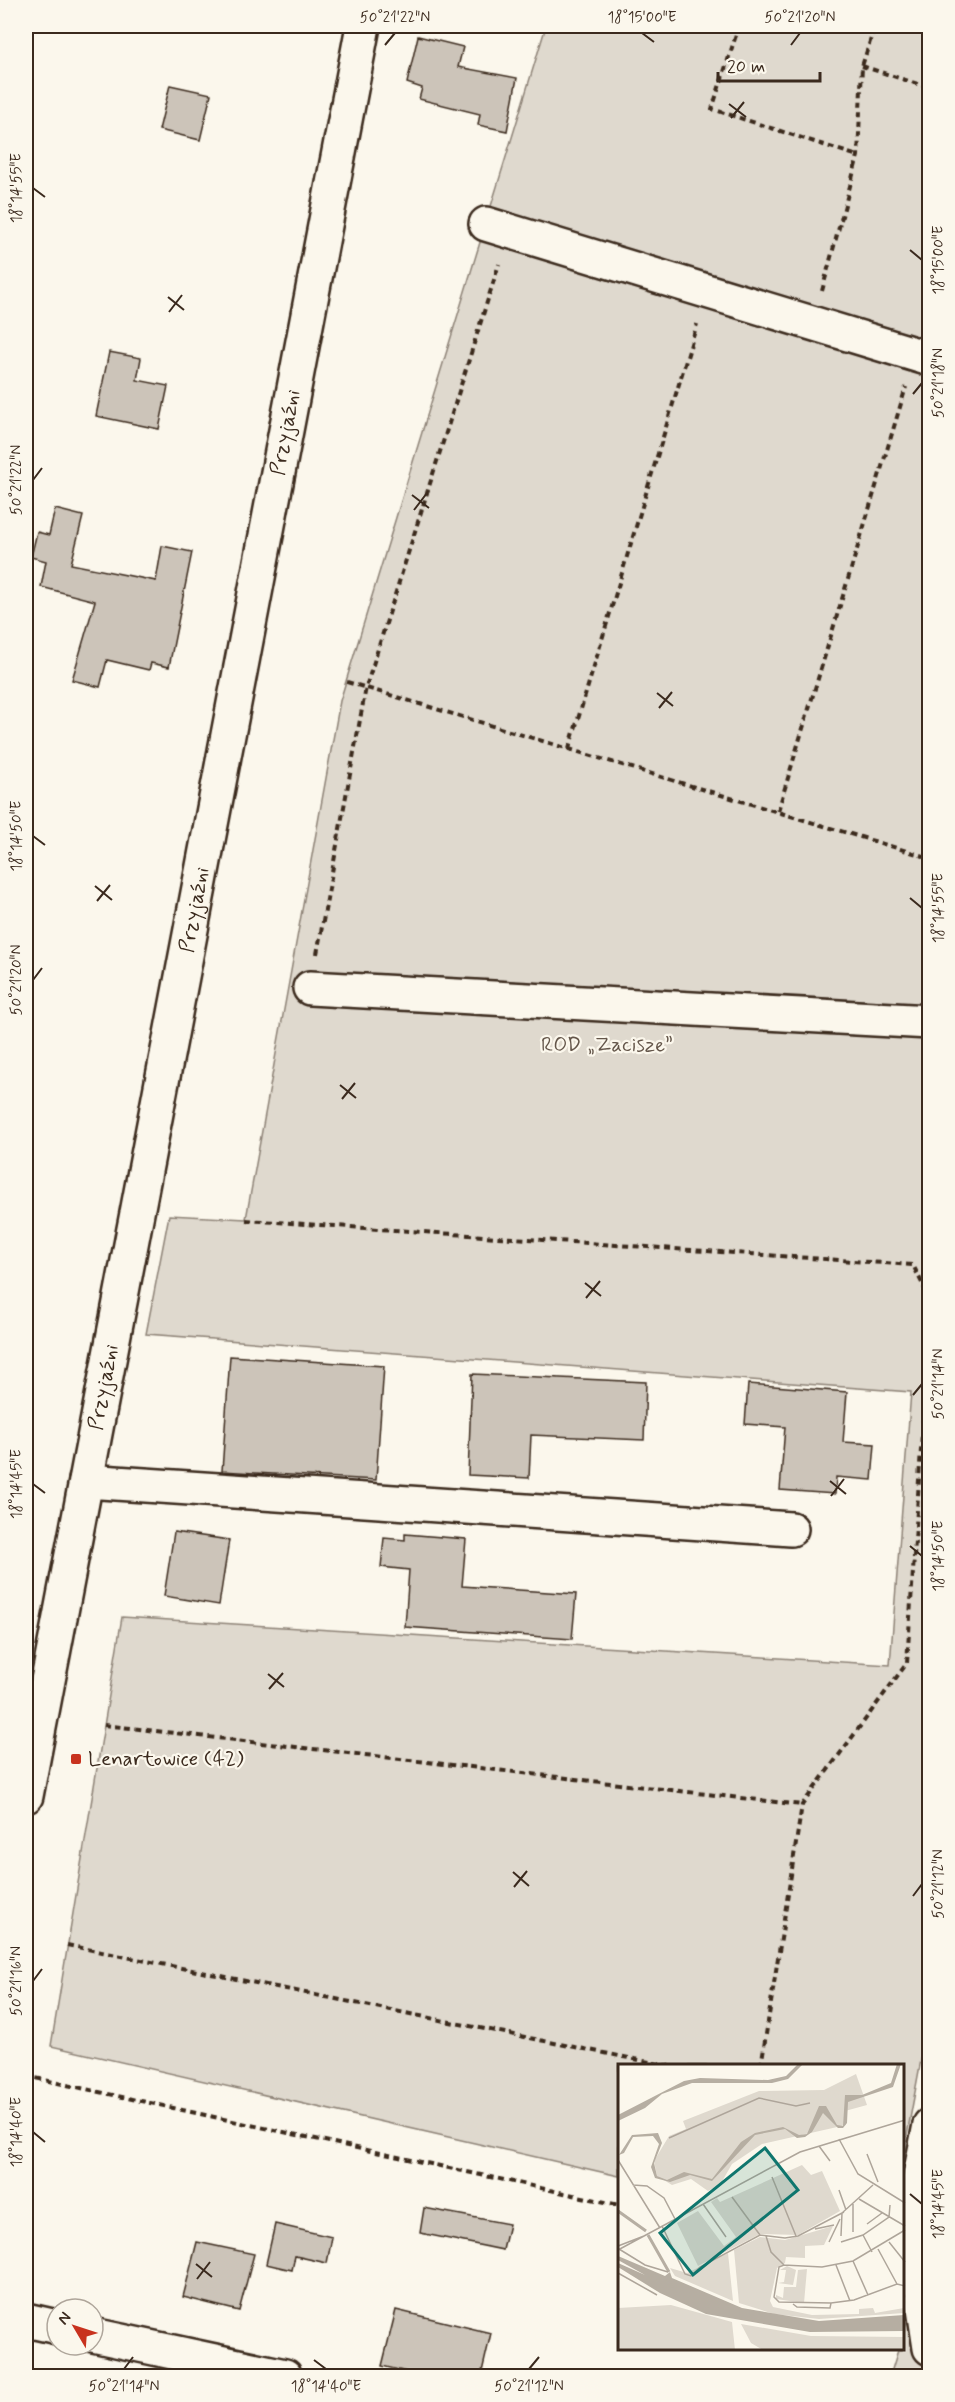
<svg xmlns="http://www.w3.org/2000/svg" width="955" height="2402" viewBox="0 0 955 2402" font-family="Mynerve,sans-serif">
  <rect width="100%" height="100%" fill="#fbf7ec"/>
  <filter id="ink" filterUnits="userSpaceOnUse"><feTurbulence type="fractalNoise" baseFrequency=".0167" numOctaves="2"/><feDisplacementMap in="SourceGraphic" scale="12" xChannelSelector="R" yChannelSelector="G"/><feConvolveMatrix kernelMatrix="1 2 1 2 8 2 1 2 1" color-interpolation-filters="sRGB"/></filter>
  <g filter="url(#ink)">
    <!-- green -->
    <g fill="#dfd9ce" stroke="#8d8276" stroke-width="1.5">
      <polygon points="546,26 929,26 930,2012 903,2156 902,2066 619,2066 619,2176 51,2046 122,1617 890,1665 911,1392 146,1334 169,1215 246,1219 340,701"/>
      <polygon points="929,2243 929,2376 890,2376 898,2350 902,2350 903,2334"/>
    </g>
    <!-- building -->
    <g fill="#ccc4b9" stroke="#3b2a1e" stroke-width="1.5">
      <polygon points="418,36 463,47 458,67 517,78 507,131 478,125 480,114 419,99 422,88 407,83"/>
      <polygon points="170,85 211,94 200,140 159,130"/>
      <polygon points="109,352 141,358 137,380 168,386 159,429 96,416"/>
      <polygon points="55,509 83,516 71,564 156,581 162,546 192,552 169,667 151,663 149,670 107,660 100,687 72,680 95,601 41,587 46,561 31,557 37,532 49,535"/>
      <polygon points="230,1356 384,1366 376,1480 222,1471"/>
      <polygon points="472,1374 646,1382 644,1440 531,1435 529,1478 468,1475"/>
      <polygon points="748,1384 847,1392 843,1442 875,1444 872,1480 836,1477 835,1494 780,1490 785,1427 745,1424"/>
      <polygon points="174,1532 229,1540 219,1605 164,1596"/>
      <polygon points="405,1534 466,1539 462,1586 576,1594 572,1639 405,1627 409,1570 381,1567 384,1538 405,1540"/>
      <polygon points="424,2208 509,2224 503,2250 420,2233"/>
      <polygon points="275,2224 332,2237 327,2263 295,2256 292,2270 266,2264"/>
      <polygon points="197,2242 254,2254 239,2311 183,2297"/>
      <polygon points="396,2310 491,2333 481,2376 424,2376 382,2366"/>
    </g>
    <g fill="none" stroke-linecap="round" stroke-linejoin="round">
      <!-- minor casing -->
      <g stroke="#3b2a1e" stroke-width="38">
        <g id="minor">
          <polyline points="486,224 930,359"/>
          <polyline points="310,988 930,1022"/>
          <polyline points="86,1481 791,1529"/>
          <polyline points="930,2125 911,2222 930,2348"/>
          <polyline points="26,2320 57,2327"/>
          <polyline points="93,2335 285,2376"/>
        </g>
      </g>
      <!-- major casing -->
      <g stroke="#3b2a1e" stroke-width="38">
        <g id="major">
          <path id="s1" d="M26 1796 363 26"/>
        </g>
      </g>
      <!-- path -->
      <g stroke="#3b2a1e" stroke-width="4" stroke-dasharray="6 4.5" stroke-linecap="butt">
        <polyline points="739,26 712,109 858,156"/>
        <polyline points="862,66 930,88"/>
        <polyline points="822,291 858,156 862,66 875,26"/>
        <polyline points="926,323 930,311"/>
        <polyline points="347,682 930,858"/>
        <polyline points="569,749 697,324"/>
        <polyline points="778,811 906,387"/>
        <polyline points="317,954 366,687 499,264"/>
        <polyline points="246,1220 913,1265 930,1299"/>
        <polyline points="104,1725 802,1805"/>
        <polyline points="67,1945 669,2066"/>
        <polyline points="761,2066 802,1805 907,1663 930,1312"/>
        <polyline points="26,2076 619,2205"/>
      </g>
      <!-- minor -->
      <use href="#minor" stroke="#fbf7ec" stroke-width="33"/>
      <!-- major -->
      <use href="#major" stroke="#fbf7ec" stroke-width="33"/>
    </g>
  </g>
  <!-- ticks -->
  <path fill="none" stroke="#3b2a1e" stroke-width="2" d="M642 33 654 42M385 45 395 33M791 45 800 33M729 104 746 117M731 118 744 102M33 188 45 197M910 250 922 260M168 297 184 310M169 312 182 295M913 394 922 383M33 480 42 468M412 495 429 508M414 510 427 493M657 693 673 706M659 708 672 692M33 836 45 845M95 886 112 900M910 898 922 908M97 901 110 885M33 980 42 968M340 1085 356 1098M342 1099 355 1083M585 1283 601 1296M586 1298 600 1281M913 1395 922 1384M830 1481 846 1494M33 1484 45 1493M831 1496 844 1479M910 1546 922 1556M268 1674 284 1687M269 1689 283 1673M513 1872 529 1886M514 1887 527 1871M913 1896 922 1884M33 1981 42 1969M33 2132 45 2142M910 2194 922 2204M196 2264 212 2277M197 2279 210 2262M314 2360 326 2369M124 2369 133 2357M529 2369 539 2357"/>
  <!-- markers -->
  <rect fill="#c8321e" stroke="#fbf7ec" stroke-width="2" x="70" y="1753" width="12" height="12" rx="3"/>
  <g text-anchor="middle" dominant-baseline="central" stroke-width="4.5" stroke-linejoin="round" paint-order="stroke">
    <!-- street labels -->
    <g font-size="21" fill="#3b2a1e" stroke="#fbf7ec">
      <text stroke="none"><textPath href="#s1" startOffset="1388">Przyjaźni</textPath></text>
      <text stroke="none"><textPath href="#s1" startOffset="902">Przyjaźni</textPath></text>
      <text stroke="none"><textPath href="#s1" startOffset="416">Przyjaźni</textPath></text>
    </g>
    <!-- park labels -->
    <g font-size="21" fill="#64564a" stroke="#fbf7ec">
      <text x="607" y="1045">ROD „Zacisze”</text>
    </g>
    <!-- poi labels -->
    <g font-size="21" fill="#3b2a1e" stroke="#fbf7ec" text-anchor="start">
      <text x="88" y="1759">Lenartowice (42)</text>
    </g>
  </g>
  <!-- overview -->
  <g transform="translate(618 2064)">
    <rect width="286" height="286" fill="#fbf7ec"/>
    <path d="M238 10 249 41 227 47 228 61 144 80 114 100 102 121 90 127 73 115 54 121 39 112 36 97 51 72 68 65 65 57 141 27 206 26ZM184 101 193 111 204 107 222 147 180 171 142 170 80 202 59 159 80 147 106 182 118 173 93 138 99 134 102 138ZM215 162 206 181 187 182V194L168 193 167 199 159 204 152 237 155 243 194 251 241 250V245L255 244 257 249 286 244V249L201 255 156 250 121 239 116 186 142 173 167 176ZM110 189 115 237 57 212 52 204 69 209ZM169 202 178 206 175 221 160 219 166 218 168 206H162ZM189 205 186 239 158 235V231L165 234 166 223H178L180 206ZM53 241 114 258 117 286H0V244ZM123 260 193 272 286 273V286H145L133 279Z" fill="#dfd9ce"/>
    <path d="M180 0H185L170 15 154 19H74L44 30 27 44 0 57V51L66 17 82 14 150 16 168 12ZM279 0H283L275 23 230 38 229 59 225 64H220L205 49 194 68 187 73 179 74 167 65 137 71 94 117 72 111 52 118 37 114 33 103 41 80 35 72 15 73 6 89 1 91 14 71 40 69 44 79 36 99 39 112 49 116 66 108 94 115 123 78 137 69 165 63 181 71 189 70 201 42H208L219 61 225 62 227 31H244L273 19ZM0 192 47 212 52 208 54 214 124 244 201 257 286 251V267L192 268 88 250 42 229 0 203V199L27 211 0 196Z" fill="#b6aea2"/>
    <path fill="none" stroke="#b6aea2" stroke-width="3" d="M0 147 28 167M30 171 51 208"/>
    <path fill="none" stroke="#aea59a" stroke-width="1.5" d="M51 74 141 34 178 42 192 39M221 75 240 110 287 139M201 82 212 97M249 90 260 118M0 96 42 164M154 113 178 172M15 121 29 122 46 134 57 155M221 126 228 146M114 133 142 171M241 135 287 162M85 140 108 173M249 160 264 149M44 162 67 210 73 212 82 203 142 171 167 174 180 172 226 148M197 165 216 161M287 166 235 197 204 203 166 201 161 203 156 233 161 238 213 239 236 236 279 220 287 222M235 168V140M245 171 254 188M148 172 153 188 166 201M223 172 224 149 255 121M211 178 222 155M223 178 245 171 271 153 272 141M271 178 287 198M0 182 26 172M1 185 27 201 50 208M260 185 279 220M0 186 182 88 287 56M235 197 250 231M218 201 232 237M0 209 39 231M175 240 179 243 212 244 213 239"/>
    <path fill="#0f766e" fill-opacity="0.15" stroke="#0f766e" stroke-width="3" d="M147 84 180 126 75 211 42 169Z"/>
    <rect width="286" height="286" fill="none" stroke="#3b2a1e" stroke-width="3"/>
  </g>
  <!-- margin -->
  <rect width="955" height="2402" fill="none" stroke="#fbf7ec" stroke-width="66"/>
  <!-- north arrow -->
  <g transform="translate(75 2327) rotate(309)"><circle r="28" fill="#fbf7ec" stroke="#aea59a" stroke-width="1.5"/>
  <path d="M0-4.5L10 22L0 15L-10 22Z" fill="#c8321e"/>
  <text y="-9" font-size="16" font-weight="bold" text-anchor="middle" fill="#3b2a1e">N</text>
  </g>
  <!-- scale -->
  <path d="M718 72v9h102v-9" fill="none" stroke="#3b2a1e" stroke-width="3"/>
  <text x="727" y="72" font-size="18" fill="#3b2a1e" stroke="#fbf7ec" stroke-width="4.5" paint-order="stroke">20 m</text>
  <rect x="33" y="33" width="889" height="2336" fill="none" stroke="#3b2a1e" stroke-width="2"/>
  <g font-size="15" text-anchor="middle" fill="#3b2a1e">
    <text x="395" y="22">50°21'22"N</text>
    <text x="642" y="22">18°15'00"E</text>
    <text x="800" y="22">50°21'20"N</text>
    <text transform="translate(16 188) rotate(-90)" y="5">18°14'55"E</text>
    <text transform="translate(938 260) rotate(-90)" y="5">18°15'00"E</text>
    <text transform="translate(938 383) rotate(-90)" y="5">50°21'18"N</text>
    <text transform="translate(16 480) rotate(-90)" y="5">50°21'22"N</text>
    <text transform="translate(16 836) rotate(-90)" y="5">18°14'50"E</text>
    <text transform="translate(938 908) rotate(-90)" y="5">18°14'55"E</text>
    <text transform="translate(16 980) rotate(-90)" y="5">50°21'20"N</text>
    <text transform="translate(938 1384) rotate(-90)" y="5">50°21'14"N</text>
    <text transform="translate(16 1484) rotate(-90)" y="5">18°14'45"E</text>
    <text transform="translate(938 1556) rotate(-90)" y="5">18°14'50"E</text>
    <text transform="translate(938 1884) rotate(-90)" y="5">50°21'12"N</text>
    <text transform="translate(16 1981) rotate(-90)" y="5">50°21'16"N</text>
    <text transform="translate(16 2132) rotate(-90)" y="5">18°14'40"E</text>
    <text transform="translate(938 2204) rotate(-90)" y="5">18°14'45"E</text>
    <text x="124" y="2391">50°21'14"N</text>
    <text x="326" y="2391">18°14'40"E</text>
    <text x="529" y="2391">50°21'12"N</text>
  </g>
</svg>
